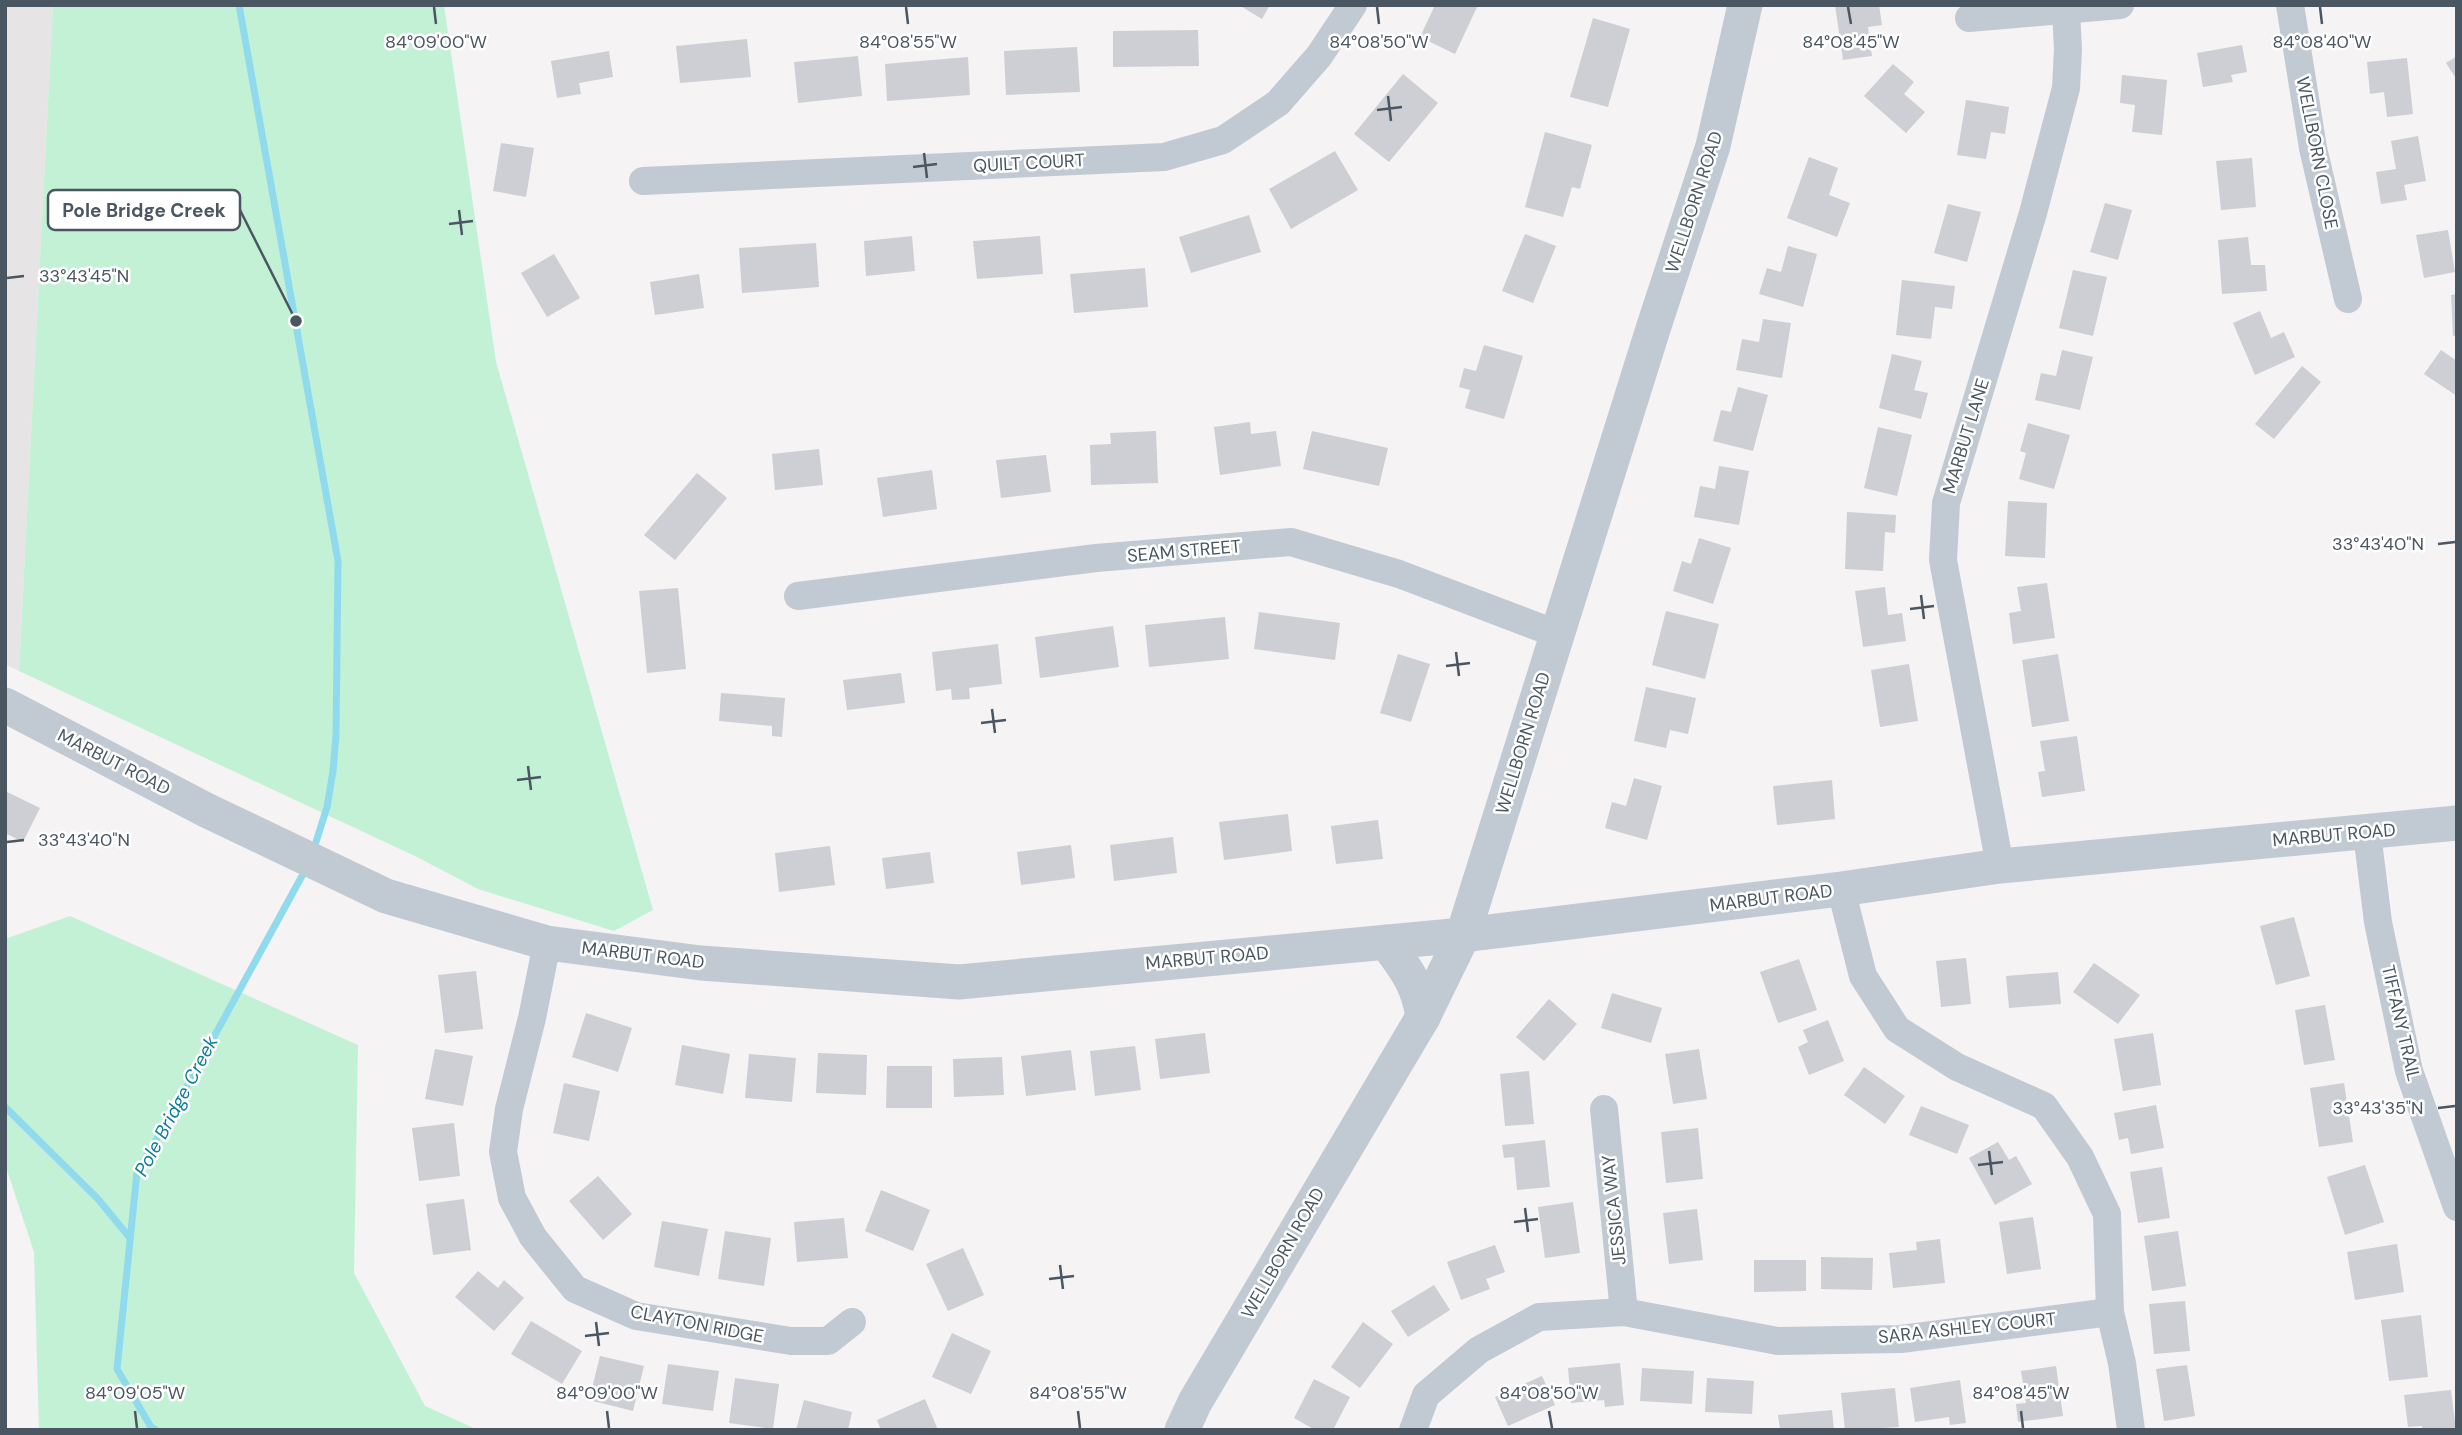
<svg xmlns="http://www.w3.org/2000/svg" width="2462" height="1435" viewBox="0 0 2462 1435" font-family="'DM Sans',sans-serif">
  <rect width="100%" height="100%" fill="#f5f3f3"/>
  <!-- education -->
  <polygon fill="#e6e4e5" points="5,5 53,5 19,671 5,664"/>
  <!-- green -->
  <g fill="#c3f1d5">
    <polygon points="53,5 444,5 496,362 653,910 614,931 478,889 417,857 19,671"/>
    <polygon points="70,916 358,1045 354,1273 425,1406 478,1430 39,1430 34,1252 5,1164 5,939"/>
  </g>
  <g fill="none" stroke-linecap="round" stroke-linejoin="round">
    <!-- stream -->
    <g stroke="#90daee" stroke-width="7">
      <polyline points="239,5 338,561 336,735 333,771 327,807 316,842"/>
      <polyline points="5,1107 98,1199 130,1238"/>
      <polyline points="156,1430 151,1427 117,1369 137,1172 170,1117 302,876"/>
    </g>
  </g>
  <!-- building -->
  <g fill="#cdcfd5">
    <polygon points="1239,5 1270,5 1262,19"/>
    <polygon points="1435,5 1478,5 1455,54 1420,37"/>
    <polygon points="1835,5 1879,5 1882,25 1868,27 1872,56 1843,60"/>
    <polygon points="1593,18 1630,29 1608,107 1570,97"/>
    <polygon points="1198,30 1199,66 1113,67 1113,31"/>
    <polygon points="747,39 751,77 680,83 676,46"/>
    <polygon points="2242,45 2247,72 2231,75 2233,82 2203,87 2197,53"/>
    <polygon points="1077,47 1080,92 1006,95 1004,51"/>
    <polygon points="609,51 613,77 579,83 581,94 557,98 551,61"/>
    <polygon points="858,56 862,96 798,103 794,62"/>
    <polygon points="2457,56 2457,80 2446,63"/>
    <polygon points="968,57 970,95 887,101 885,64"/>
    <polygon points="2407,58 2413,114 2387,117 2384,92 2370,94 2367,62"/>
    <polygon points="1893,64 1914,82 1904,94 1925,112 1906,133 1864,96"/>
    <polygon points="1403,74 1438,103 1389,162 1354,134"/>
    <polygon points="2122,75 2167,80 2162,135 2132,132 2135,105 2120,103"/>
    <polygon points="1966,100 2009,107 2005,134 1991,132 1986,159 1957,155"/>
    <polygon points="1545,132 1592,145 1580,189 1572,187 1563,217 1525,207"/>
    <polygon points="2418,136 2426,181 2404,185 2407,200 2381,204 2376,172 2396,169 2391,141"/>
    <polygon points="501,143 534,148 526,197 493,191"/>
    <polygon points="1335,151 1358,190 1291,229 1269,189"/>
    <polygon points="1809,157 1838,168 1829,195 1850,203 1837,237 1787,218"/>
    <polygon points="2252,158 2256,207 2221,210 2216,161"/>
    <polygon points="2105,203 2132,210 2118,260 2090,252"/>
    <polygon points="1948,204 1981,212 1967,262 1934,253"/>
    <polygon points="1249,215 1261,252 1191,273 1179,237"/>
    <polygon points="2448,230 2455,272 2424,278 2416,235"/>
    <polygon points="1525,234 1556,246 1533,303 1502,291"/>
    <polygon points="912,236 915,271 866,276 864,241"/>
    <polygon points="1040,236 1043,274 977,279 973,241"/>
    <polygon points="2248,237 2251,265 2265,265 2267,291 2222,294 2218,240"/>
    <polygon points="816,243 819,287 742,293 739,248"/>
    <polygon points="1788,246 1817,254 1803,307 1759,294 1767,268 1781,272"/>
    <polygon points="554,254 580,298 547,317 521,273"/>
    <polygon points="1145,268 1148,307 1074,313 1070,274"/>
    <polygon points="2073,270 2107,277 2093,336 2059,328"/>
    <polygon points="699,274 704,308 655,315 650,282"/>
    <polygon points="1902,280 1955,286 1952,309 1935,307 1931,339 1896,335"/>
    <polygon points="2457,294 2457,335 2453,336 2451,295"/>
    <polygon points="2260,311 2271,338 2284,332 2295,357 2255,375 2233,323"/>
    <polygon points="1763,319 1791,323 1782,378 1736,370 1742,339 1759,342"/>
    <polygon points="1484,345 1523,356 1504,419 1465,408 1470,390 1459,387 1464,368 1476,371"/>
    <polygon points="2062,350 2093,357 2080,410 2035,400 2041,373 2056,376"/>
    <polygon points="2441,350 2457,361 2457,396 2424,374"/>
    <polygon points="1892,354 1922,361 1914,390 1928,393 1921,419 1879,408"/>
    <polygon points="2302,366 2321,382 2274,439 2255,424"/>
    <polygon points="1738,387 1768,395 1753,451 1713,441 1721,410 1731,412"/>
    <polygon points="1250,422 1251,434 1276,431 1281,466 1220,475 1214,427"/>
    <polygon points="2028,423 2070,435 2054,489 2019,479 2026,453 2020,451"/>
    <polygon points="1878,427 1912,435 1897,496 1864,488"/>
    <polygon points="1156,431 1158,483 1091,485 1090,445 1111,444 1110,433"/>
    <polygon points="1312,431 1388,448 1379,486 1303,469"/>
    <polygon points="819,449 823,485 775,490 772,454"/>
    <polygon points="1046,455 1051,492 1001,498 996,460"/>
    <polygon points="1719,466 1749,471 1739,525 1694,517 1700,486 1715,489"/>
    <polygon points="932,470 937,509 883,517 877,478"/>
    <polygon points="697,473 727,498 675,560 644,535"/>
    <polygon points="2008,501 2047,503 2045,558 2005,556"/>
    <polygon points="1847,512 1896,515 1895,533 1885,532 1883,571 1845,569"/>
    <polygon points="1699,538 1731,548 1713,604 1673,591 1682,561 1691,564"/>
    <polygon points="2047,583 2055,638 2013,644 2009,613 2021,611 2017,587"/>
    <polygon points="1885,587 1888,615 1902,613 1906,641 1863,647 1855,591"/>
    <polygon points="678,588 686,669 647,673 639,591"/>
    <polygon points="1666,611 1719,624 1705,679 1652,665"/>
    <polygon points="1259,612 1340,623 1335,660 1254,649"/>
    <polygon points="1225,617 1229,659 1149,667 1145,625"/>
    <polygon points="1113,626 1119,667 1040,678 1035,637"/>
    <polygon points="998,644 1002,684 969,688 970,699 952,700 951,689 936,691 932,652"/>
    <polygon points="1398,654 1430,664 1411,722 1380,713"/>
    <polygon points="2058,654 2069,721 2032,727 2022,660"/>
    <polygon points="1909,664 1918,721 1880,727 1871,670"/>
    <polygon points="901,673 905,703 847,710 843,680"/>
    <polygon points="1646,687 1696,698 1688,734 1670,730 1666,748 1634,741"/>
    <polygon points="721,693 785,698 782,737 772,736 772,726 719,721"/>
    <polygon points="2077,736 2085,791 2042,797 2038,772 2045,771 2040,741"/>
    <polygon points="1634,778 1662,786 1647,840 1605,828 1612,802 1626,806"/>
    <polygon points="1832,780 1835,819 1777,825 1773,786"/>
    <polygon points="5,791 40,808 23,842 5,833"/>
    <polygon points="1288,814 1292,851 1224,860 1219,822"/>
    <polygon points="1378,820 1383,859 1336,864 1331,826"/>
    <polygon points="1173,837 1177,873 1114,881 1110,845"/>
    <polygon points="1071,845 1075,878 1021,885 1017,852"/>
    <polygon points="830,846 835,885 779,892 775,853"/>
    <polygon points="930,852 934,883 886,889 882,858"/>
    <polygon points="2294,917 2310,976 2276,985 2260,926"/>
    <polygon points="1966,958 1971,1004 1941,1007 1936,961"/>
    <polygon points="1799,959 1817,1010 1778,1023 1760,972"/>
    <polygon points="2094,963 2140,995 2118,1024 2073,992"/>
    <polygon points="476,971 483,1029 445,1033 438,975"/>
    <polygon points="2058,972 2061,1004 2009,1008 2006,976"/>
    <polygon points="1612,993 1662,1008 1651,1043 1601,1028"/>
    <polygon points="1549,999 1577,1024 1544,1061 1516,1037"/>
    <polygon points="2325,1005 2335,1060 2304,1065 2295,1010"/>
    <polygon points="586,1013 632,1028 618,1072 572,1057"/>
    <polygon points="1828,1020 1844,1061 1809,1075 1798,1047 1808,1042 1803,1030"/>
    <polygon points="1205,1033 1210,1073 1160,1079 1155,1039"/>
    <polygon points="2153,1033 2161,1085 2123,1091 2114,1039"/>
    <polygon points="682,1045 730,1054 723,1094 675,1085"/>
    <polygon points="1135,1046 1141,1090 1095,1096 1090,1051"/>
    <polygon points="435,1049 473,1056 463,1106 425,1099"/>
    <polygon points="1699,1049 1707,1099 1673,1104 1665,1054"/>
    <polygon points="1071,1050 1076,1090 1026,1096 1021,1056"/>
    <polygon points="818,1053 867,1055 866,1095 816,1093"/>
    <polygon points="749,1054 796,1058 792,1102 745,1098"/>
    <polygon points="1002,1057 1004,1095 954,1097 953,1059"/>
    <polygon points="887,1066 932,1066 932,1108 886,1108"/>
    <polygon points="1864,1067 1905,1096 1885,1124 1844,1095"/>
    <polygon points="1529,1071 1534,1124 1505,1126 1500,1074"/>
    <polygon points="564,1083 600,1091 589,1141 553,1133"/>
    <polygon points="2344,1083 2353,1142 2319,1147 2310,1088"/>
    <polygon points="2156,1105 2164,1148 2131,1154 2128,1138 2119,1140 2114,1113"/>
    <polygon points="1921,1106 1969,1125 1957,1154 1909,1135"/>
    <polygon points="454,1123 460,1176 419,1181 412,1128"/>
    <polygon points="1698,1128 1703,1179 1666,1183 1661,1132"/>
    <polygon points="1545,1140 1550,1187 1517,1190 1514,1157 1504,1158 1502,1145"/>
    <polygon points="1998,1142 2009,1160 2016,1156 2032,1184 1995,1205 1969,1158"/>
    <polygon points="2365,1165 2384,1222 2345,1235 2327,1177"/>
    <polygon points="2162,1167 2170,1218 2138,1223 2130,1172"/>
    <polygon points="598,1176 632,1214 603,1240 569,1201"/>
    <polygon points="881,1190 930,1210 913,1251 865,1231"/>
    <polygon points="464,1199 471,1250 433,1255 426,1204"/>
    <polygon points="1573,1202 1580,1253 1545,1258 1538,1207"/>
    <polygon points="1697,1209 1703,1260 1669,1264 1663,1213"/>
    <polygon points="2033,1217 2041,1269 2007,1274 1999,1222"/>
    <polygon points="844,1218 848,1258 797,1262 794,1222"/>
    <polygon points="662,1221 708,1229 699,1276 654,1267"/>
    <polygon points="725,1231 771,1238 764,1286 718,1279"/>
    <polygon points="2178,1231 2186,1286 2152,1291 2144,1236"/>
    <polygon points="1940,1239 1945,1283 1893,1288 1889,1253 1917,1250 1916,1242"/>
    <polygon points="2397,1244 2404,1292 2355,1300 2347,1252"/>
    <polygon points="1495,1245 1505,1272 1486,1279 1490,1289 1461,1300 1447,1262"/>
    <polygon points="963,1248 984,1295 948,1311 926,1264"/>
    <polygon points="1821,1257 1873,1258 1872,1290 1821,1289"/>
    <polygon points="1754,1260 1806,1260 1806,1291 1754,1292"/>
    <polygon points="478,1271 498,1288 504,1280 524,1298 494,1331 455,1297"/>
    <polygon points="1434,1285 1450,1310 1408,1337 1391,1311"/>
    <polygon points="2185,1301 2190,1351 2154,1354 2149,1304"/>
    <polygon points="2421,1315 2428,1377 2389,1381 2381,1320"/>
    <polygon points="531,1321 582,1351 562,1384 511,1354"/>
    <polygon points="1363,1322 1393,1344 1360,1388 1331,1367"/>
    <polygon points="952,1333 991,1351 971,1394 932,1377"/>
    <polygon points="600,1356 644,1366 633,1411 589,1400"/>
    <polygon points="1620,1363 1624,1405 1605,1407 1604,1400 1571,1403 1568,1368"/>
    <polygon points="668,1364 719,1371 713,1411 662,1404"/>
    <polygon points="2187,1365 2195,1416 2164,1421 2156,1369"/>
    <polygon points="2056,1366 2063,1416 2018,1422 2016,1404 2026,1403 2021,1371"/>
    <polygon points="1642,1368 1694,1371 1692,1404 1640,1401"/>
    <polygon points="1542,1376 1555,1405 1508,1426 1495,1397"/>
    <polygon points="735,1378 779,1384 773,1429 729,1423"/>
    <polygon points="1707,1378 1754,1381 1752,1414 1705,1412"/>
    <polygon points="1314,1379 1350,1397 1333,1430 1315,1430 1294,1418"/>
    <polygon points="1960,1380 1966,1423 1950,1425 1949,1417 1915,1422 1910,1388"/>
    <polygon points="1895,1388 1899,1427 1845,1430 1841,1393"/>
    <polygon points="2451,1390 2456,1430 2422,1430 2422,1426 2408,1427 2404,1395"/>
    <polygon points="925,1399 938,1430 881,1430 877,1420"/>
    <polygon points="804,1400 852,1412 848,1430 796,1430"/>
    <polygon points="1832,1410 1834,1430 1780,1430 1778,1415"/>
  </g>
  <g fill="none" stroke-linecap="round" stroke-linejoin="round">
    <!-- minor -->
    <g stroke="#c1cad2" stroke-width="28">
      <polyline points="2290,5 2313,148 2348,299"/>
      <polyline points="1969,18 2120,5"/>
      <polyline points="643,181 1164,157 1223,140 1278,103 1319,56 1353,5"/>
      <polyline points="798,596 1096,558 1291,542 1399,574 1557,634"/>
      <polyline points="2367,833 2378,922 2409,1071 2457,1207"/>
      <polyline points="2000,866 1943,560 1946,503 2033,213 2066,88 2068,49 2066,11"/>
      <polyline points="1841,889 1863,976 1897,1029 1957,1067 2044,1106 2080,1157 2107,1214 2110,1312 2122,1363 2131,1430"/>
      <polyline points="547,943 532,1018 509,1109 503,1152 512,1198 533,1237 575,1289 636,1316 791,1341 828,1341 852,1322"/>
      <polyline points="1604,1109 1624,1312"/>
      <polyline points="1413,1430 1426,1395 1479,1350 1539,1317 1624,1312 1778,1341 1901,1339 2110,1312"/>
    </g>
    <!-- tertiary -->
    <g stroke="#c1cad2" stroke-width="35">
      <polyline points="5,705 206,810 386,896 547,943 701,963 959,982 1463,935 1841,889 2000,866 2457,823"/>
      <path d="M1386 942C1406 969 1418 984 1423 1017"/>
      <polyline points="1182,1430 1195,1402 1423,1017 1463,935 1653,329 1713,146 1745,5"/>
    </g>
  </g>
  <!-- ticks -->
  <path fill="none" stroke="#4a5661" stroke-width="2.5" d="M434 7 436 24M906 7 908 24M1377 7 1379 24M1848 7 1851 24M2320 7 2322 24M1388 96 1391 121M1377 110 1402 107M924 153 927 178M913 167 937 164M459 210 462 235M449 224 473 221M7 278 24 276M2438 544 2455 542M1921 595 1924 619M1910 609 1934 606M1456 652 1459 676M1446 666 1470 663M992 709 995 733M981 723 1006 720M528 766 531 790M517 780 541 777M7 842 24 840M2438 1108 2455 1106M1989 1151 1992 1175M1978 1165 2003 1162M1525 1208 1528 1232M1514 1222 1538 1219M1060 1265 1063 1289M1049 1279 1074 1276M596 1322 599 1346M585 1336 609 1333M135 1411 137 1428M607 1411 609 1428M1078 1411 1080 1428M1549 1411 1552 1428M2021 1411 2023 1428"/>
  <g text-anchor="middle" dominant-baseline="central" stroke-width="5" stroke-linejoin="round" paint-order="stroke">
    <!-- street labels -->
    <g font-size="18" fill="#4a5661" stroke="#fff">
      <text transform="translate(2317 153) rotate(79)">WELLBORN CLOSE</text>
      <text transform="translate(1029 163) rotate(-3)">QUILT COURT</text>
      <text transform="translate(1694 202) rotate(-72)">WELLBORN ROAD</text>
      <text transform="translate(1966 436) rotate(-73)">MARBUT LANE</text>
      <text transform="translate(1184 551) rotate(-5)">SEAM STREET</text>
      <text transform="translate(1523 743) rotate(-73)">WELLBORN ROAD</text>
      <text transform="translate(114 762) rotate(27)">MARBUT ROAD</text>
      <text transform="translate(2334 835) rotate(-5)">MARBUT ROAD</text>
      <text transform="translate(1771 898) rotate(-7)">MARBUT ROAD</text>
      <text transform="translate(643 955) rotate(7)">MARBUT ROAD</text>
      <text transform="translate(1207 958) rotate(-5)">MARBUT ROAD</text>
      <text transform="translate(2401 1023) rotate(77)">TIFFANY TRAIL</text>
      <text transform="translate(1614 1210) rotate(-96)">JESSICA WAY</text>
      <text transform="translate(1283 1253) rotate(-60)">WELLBORN ROAD</text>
      <text transform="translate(697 1324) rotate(11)">CLAYTON RIDGE</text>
      <text transform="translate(1967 1328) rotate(-6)">SARA ASHLEY COURT</text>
    </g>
    <!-- water labels -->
    <g font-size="19" font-style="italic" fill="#0c7c9b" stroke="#fff">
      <text transform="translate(176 1106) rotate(-62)">Pole Bridge Creek</text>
    </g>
  </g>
  <g font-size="18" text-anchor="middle" fill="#4a5661" stroke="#fff" stroke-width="5" stroke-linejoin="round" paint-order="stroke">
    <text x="436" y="48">84°09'00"W</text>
    <text x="908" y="48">84°08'55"W</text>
    <text x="1379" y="48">84°08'50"W</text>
    <text x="1851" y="48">84°08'45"W</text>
    <text x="2322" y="48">84°08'40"W</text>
    <text x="84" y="282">33°43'45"N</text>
    <text x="2378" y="550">33°43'40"N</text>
    <text x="84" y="846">33°43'40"N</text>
    <text x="2378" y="1114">33°43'35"N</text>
    <text x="135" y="1399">84°09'05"W</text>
    <text x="607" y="1399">84°09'00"W</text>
    <text x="1078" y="1399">84°08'55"W</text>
    <text x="1549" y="1399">84°08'50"W</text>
    <text x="2021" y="1399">84°08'45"W</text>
  </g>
  <!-- callouts -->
  <path fill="none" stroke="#4a5661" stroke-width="2.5" d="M296 321L240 210"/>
  <circle fill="#4a5661" stroke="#fff" stroke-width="2.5" cx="296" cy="321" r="7"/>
  <rect fill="#fff" stroke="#4a5661" stroke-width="2.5" x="48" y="190" width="192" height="40" rx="7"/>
  <g font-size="19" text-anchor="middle" font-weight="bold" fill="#4a5661">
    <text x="144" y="217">Pole Bridge Creek</text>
  </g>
  <!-- border -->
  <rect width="2462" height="1435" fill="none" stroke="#4a5661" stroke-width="14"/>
</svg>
